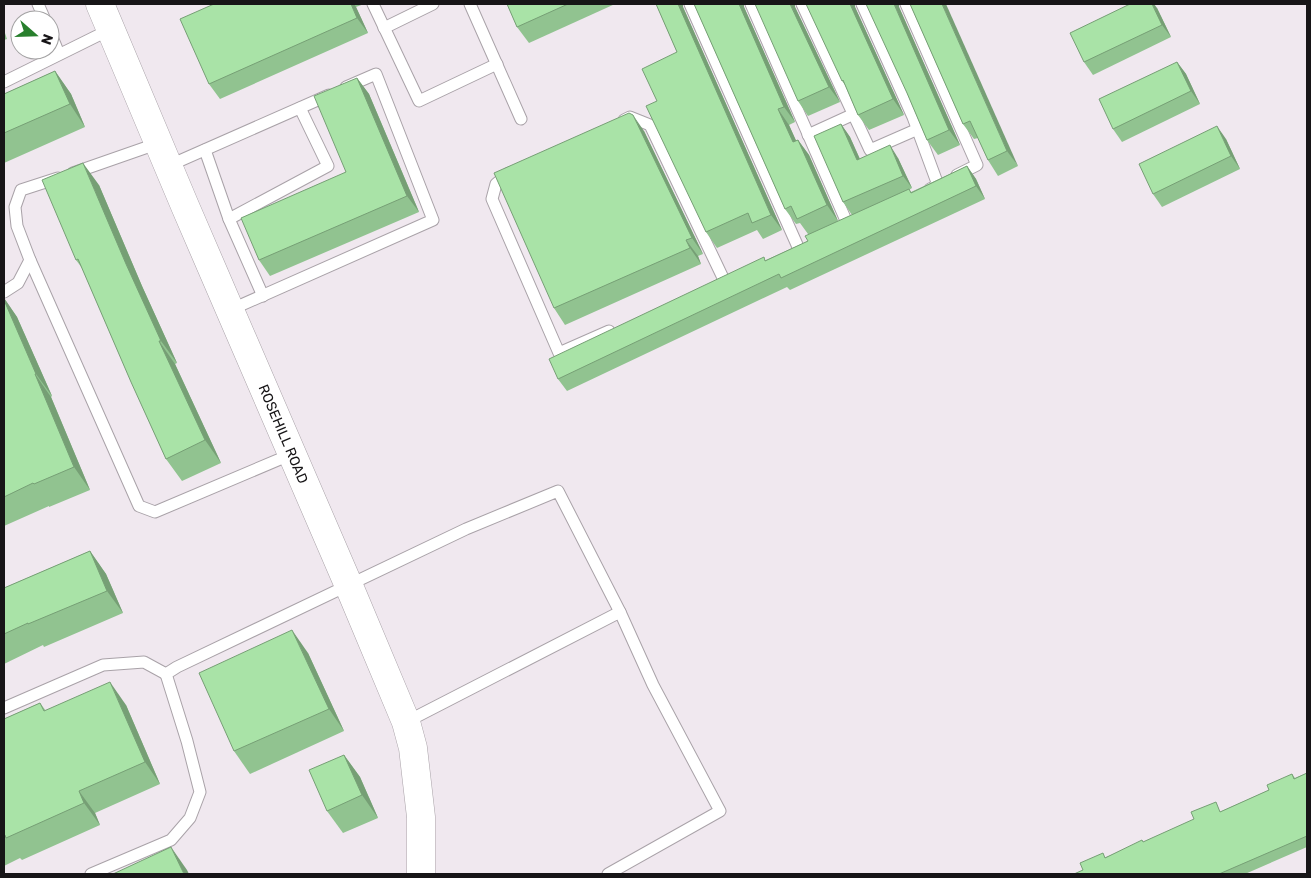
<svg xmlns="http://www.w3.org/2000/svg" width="1311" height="878" viewBox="0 0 1311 878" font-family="Rubik,sans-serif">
  <rect width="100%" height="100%" fill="#f0e8ef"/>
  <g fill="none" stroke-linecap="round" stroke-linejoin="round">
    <!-- lane casing -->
    <g stroke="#a9a2a8" stroke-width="13">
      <g id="lane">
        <polyline points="38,4 45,20"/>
        <polyline points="373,4 419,101 497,64"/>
        <polyline points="470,4 521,119"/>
        <polyline points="690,4 798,247"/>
        <polyline points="751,4 848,225"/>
        <polyline points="802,4 870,150 918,129"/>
        <polyline points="862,4 913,117 938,185 930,189"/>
        <polyline points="906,4 977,165 957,175"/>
        <polyline points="384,28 433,4"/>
        <polyline points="50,32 59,54"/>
        <polyline points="4,82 111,29"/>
        <polyline points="624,120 630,117 650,125 724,280"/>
        <polyline points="808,135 854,114"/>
        <polyline points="205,150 229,219"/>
        <polyline points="168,166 329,95"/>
        <polyline points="73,173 159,143"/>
        <polyline points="509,173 496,184 492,199 559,353 609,331"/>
        <polyline points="30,260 139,506 155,512 292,454"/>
        <polyline points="4,292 18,283 30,260 17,226 15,207 21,190 58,178"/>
        <polyline points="263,296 229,219 328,166 300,108"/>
        <polyline points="230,310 433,220 376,74 346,87"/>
        <polyline points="4,708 103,665 144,662 166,674"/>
        <polyline points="406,722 620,612 653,685 720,811 608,874"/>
        <polyline points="91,874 171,840 190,818 200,792 187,741 166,674 177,667 466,529 558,491 620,612"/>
      </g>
    </g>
    <!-- secondary casing -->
    <g stroke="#a9a2a8" stroke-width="29">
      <polyline id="secondary" points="100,4 185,206 349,586 406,722 413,748 421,817 421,874"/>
    </g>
    <!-- lane -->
    <use href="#lane" stroke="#fff" stroke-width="11"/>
    <!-- secondary -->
    <use href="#secondary" stroke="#fff" stroke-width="28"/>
  </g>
  <!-- wall -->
  <g fill="#91c390">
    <polygon points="214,4 364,4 356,7 368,33 220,99 209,84"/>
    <polygon points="507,4 615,4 529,43 517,27"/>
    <polygon points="656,4 683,4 683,7 782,230 763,239 757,230 717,248 706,232 657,101 677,52"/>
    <polygon points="694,4 744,4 744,7 795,122 789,125 796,141 798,140 809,155 838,221 852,215 843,202 841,124 850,137 860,159 898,158 912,188 909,190 911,192 967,166 976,179 985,199 790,290 787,287 567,391 558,379 766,260 808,241 808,234 800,223 796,224 785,209"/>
    <polygon points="910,4 1018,166 998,176 988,160 978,138 974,139 963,124"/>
    <polygon points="795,7 840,102 808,116 798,101"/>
    <polygon points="855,7 904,115 869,130 858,115 845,85 842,81"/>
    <polygon points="899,7 960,145 938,155 927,140 907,93"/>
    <polygon points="1157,8 1171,37 1093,75 1084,62"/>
    <polygon points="4,30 7,39 4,40"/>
    <polygon points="1177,62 1186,74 1200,104 1122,142 1113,129"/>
    <polygon points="55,71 71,94 85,127 4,163 4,94"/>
    <polygon points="357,78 369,94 419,212 270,276 259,260 346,172"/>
    <polygon points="644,131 703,254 698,256 701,264 565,325 554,308"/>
    <polygon points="1226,139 1240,169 1162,207 1153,194"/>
    <polygon points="99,185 142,286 177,363 175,364 221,463 182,481 166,459 82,268 76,260"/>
    <polygon points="4,298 17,317 52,396 51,397 90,490 49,507 49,506 4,526"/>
    <polygon points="90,551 106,574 123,613 44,647 43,645 4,664 4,588"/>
    <polygon points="308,653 344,731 250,774 234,751"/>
    <polygon points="40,703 46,711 126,705 160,784 95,813 100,825 22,860 20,858 4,866 4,719"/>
    <polygon points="344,755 360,777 378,818 343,833 327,811"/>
    <polygon points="1307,773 1307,847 1245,874 1074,874 1083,870 1106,857 1222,811 1269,790 1292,774 1295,778"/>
  </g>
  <!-- shaded-wall -->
  <g fill="#769f75">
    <polygon points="351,4 354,4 356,7 368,33 357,18"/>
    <polygon points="678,4 683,4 683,7 782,230 771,215"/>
    <polygon points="739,4 744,4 744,7 795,122 784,107"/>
    <polygon points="790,4 795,4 795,7 840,102 829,87"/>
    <polygon points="850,4 855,4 855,7 904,115 893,99"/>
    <polygon points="894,4 899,4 899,7 960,145 949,130"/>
    <polygon points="942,4 946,4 1018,166 1007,151"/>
    <polygon points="1152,4 1154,4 1157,8 1171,37 1162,25"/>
    <polygon points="1177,62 1186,74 1200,104 1191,91"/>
    <polygon points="55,71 71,94 85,127 70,104"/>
    <polygon points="357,78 369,94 419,212 407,196"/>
    <polygon points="778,109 789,125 804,158 793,142"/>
    <polygon points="633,115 644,131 703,254 692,238"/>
    <polygon points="841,124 850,137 866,173 857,160"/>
    <polygon points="1217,126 1226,139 1240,169 1231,156"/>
    <polygon points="798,140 809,155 838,221 827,205"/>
    <polygon points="890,145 898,158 912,188 903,176"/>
    <polygon points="83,163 99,185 142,286 177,363 161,341 126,264"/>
    <polygon points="967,166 976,179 985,199 976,186"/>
    <polygon points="686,240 698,256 701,264 690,248"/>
    <polygon points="4,298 17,317 52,396 36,374 4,300"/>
    <polygon points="159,341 175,364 221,463 205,440"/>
    <polygon points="35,374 51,397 90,490 74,467"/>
    <polygon points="90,551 106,574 123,613 107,591"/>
    <polygon points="292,630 308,653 344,731 329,709"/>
    <polygon points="110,682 126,705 160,784 145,762"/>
    <polygon points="344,755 360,777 378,818 362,795"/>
    <polygon points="79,791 95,813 100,825 84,803"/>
    <polygon points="171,847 187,870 189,874 184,874"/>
  </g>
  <!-- building -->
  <g fill="#a9e3a7" stroke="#769f75">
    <polygon points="214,4 351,4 357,18 209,84 180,19"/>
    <polygon points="507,4 568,4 517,27"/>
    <polygon points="656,4 678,4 771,215 752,223 748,213 706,232 646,106 657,101 642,69 677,52"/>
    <polygon points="694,4 739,4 784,107 778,109 793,142 798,140 827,205 797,219 791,206 785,209"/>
    <polygon points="755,4 790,4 829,87 798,101"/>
    <polygon points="806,4 850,4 893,99 858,115 843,80 842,81"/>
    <polygon points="866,4 894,4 949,130 927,140 907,93"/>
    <polygon points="910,4 942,4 1007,151 988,160 970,121 963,124"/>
    <polygon points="1130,4 1152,4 1162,25 1084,62 1070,33"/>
    <polygon points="1177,62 1191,91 1113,129 1099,99"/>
    <polygon points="55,71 70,104 4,133 4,94"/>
    <polygon points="357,78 407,196 259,260 241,218 346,172 314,96"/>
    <polygon points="629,113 633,115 692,238 686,240 690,248 554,308 494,173"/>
    <polygon points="841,124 857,160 890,145 903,176 843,202 814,136"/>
    <polygon points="1217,126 1231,156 1153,194 1139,164"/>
    <polygon points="83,163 126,264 161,341 159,341 205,440 166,459 131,382 78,259 76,260 42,180"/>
    <polygon points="967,166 976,186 781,278 779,274 558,379 549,359 764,257 765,261 808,241 805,236 909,189 911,193"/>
    <polygon points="4,300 36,374 35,374 74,467 34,484 33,483 4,497"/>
    <polygon points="90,551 107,591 28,624 28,623 4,634 4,588"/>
    <polygon points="292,630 329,709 234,751 199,673"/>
    <polygon points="110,682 145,762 79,791 84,803 6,838 5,835 4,836 4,719 40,703 44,711"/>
    <polygon points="344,755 362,795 327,811 309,770"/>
    <polygon points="1307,773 1307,836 1219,874 1074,874 1083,870 1080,863 1103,853 1105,858 1142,840 1143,842 1194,819 1191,812 1216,802 1220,812 1269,790 1267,785 1292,774 1294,779"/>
    <polygon points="171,847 184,874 113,874"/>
  </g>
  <g text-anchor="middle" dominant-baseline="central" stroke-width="4" stroke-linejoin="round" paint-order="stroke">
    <!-- street labels -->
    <g font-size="14" fill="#171517" stroke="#fff">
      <text transform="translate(283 434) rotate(67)">ROSEHILL ROAD</text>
    </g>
  </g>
  <!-- border -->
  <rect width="1311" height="878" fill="none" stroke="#171517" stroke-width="10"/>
  <!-- north arrow -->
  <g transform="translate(35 35) rotate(110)"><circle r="24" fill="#ffffff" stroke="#a2a1a2"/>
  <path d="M0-4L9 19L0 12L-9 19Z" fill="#287f2d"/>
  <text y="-8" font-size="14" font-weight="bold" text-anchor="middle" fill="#171517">N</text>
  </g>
</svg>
